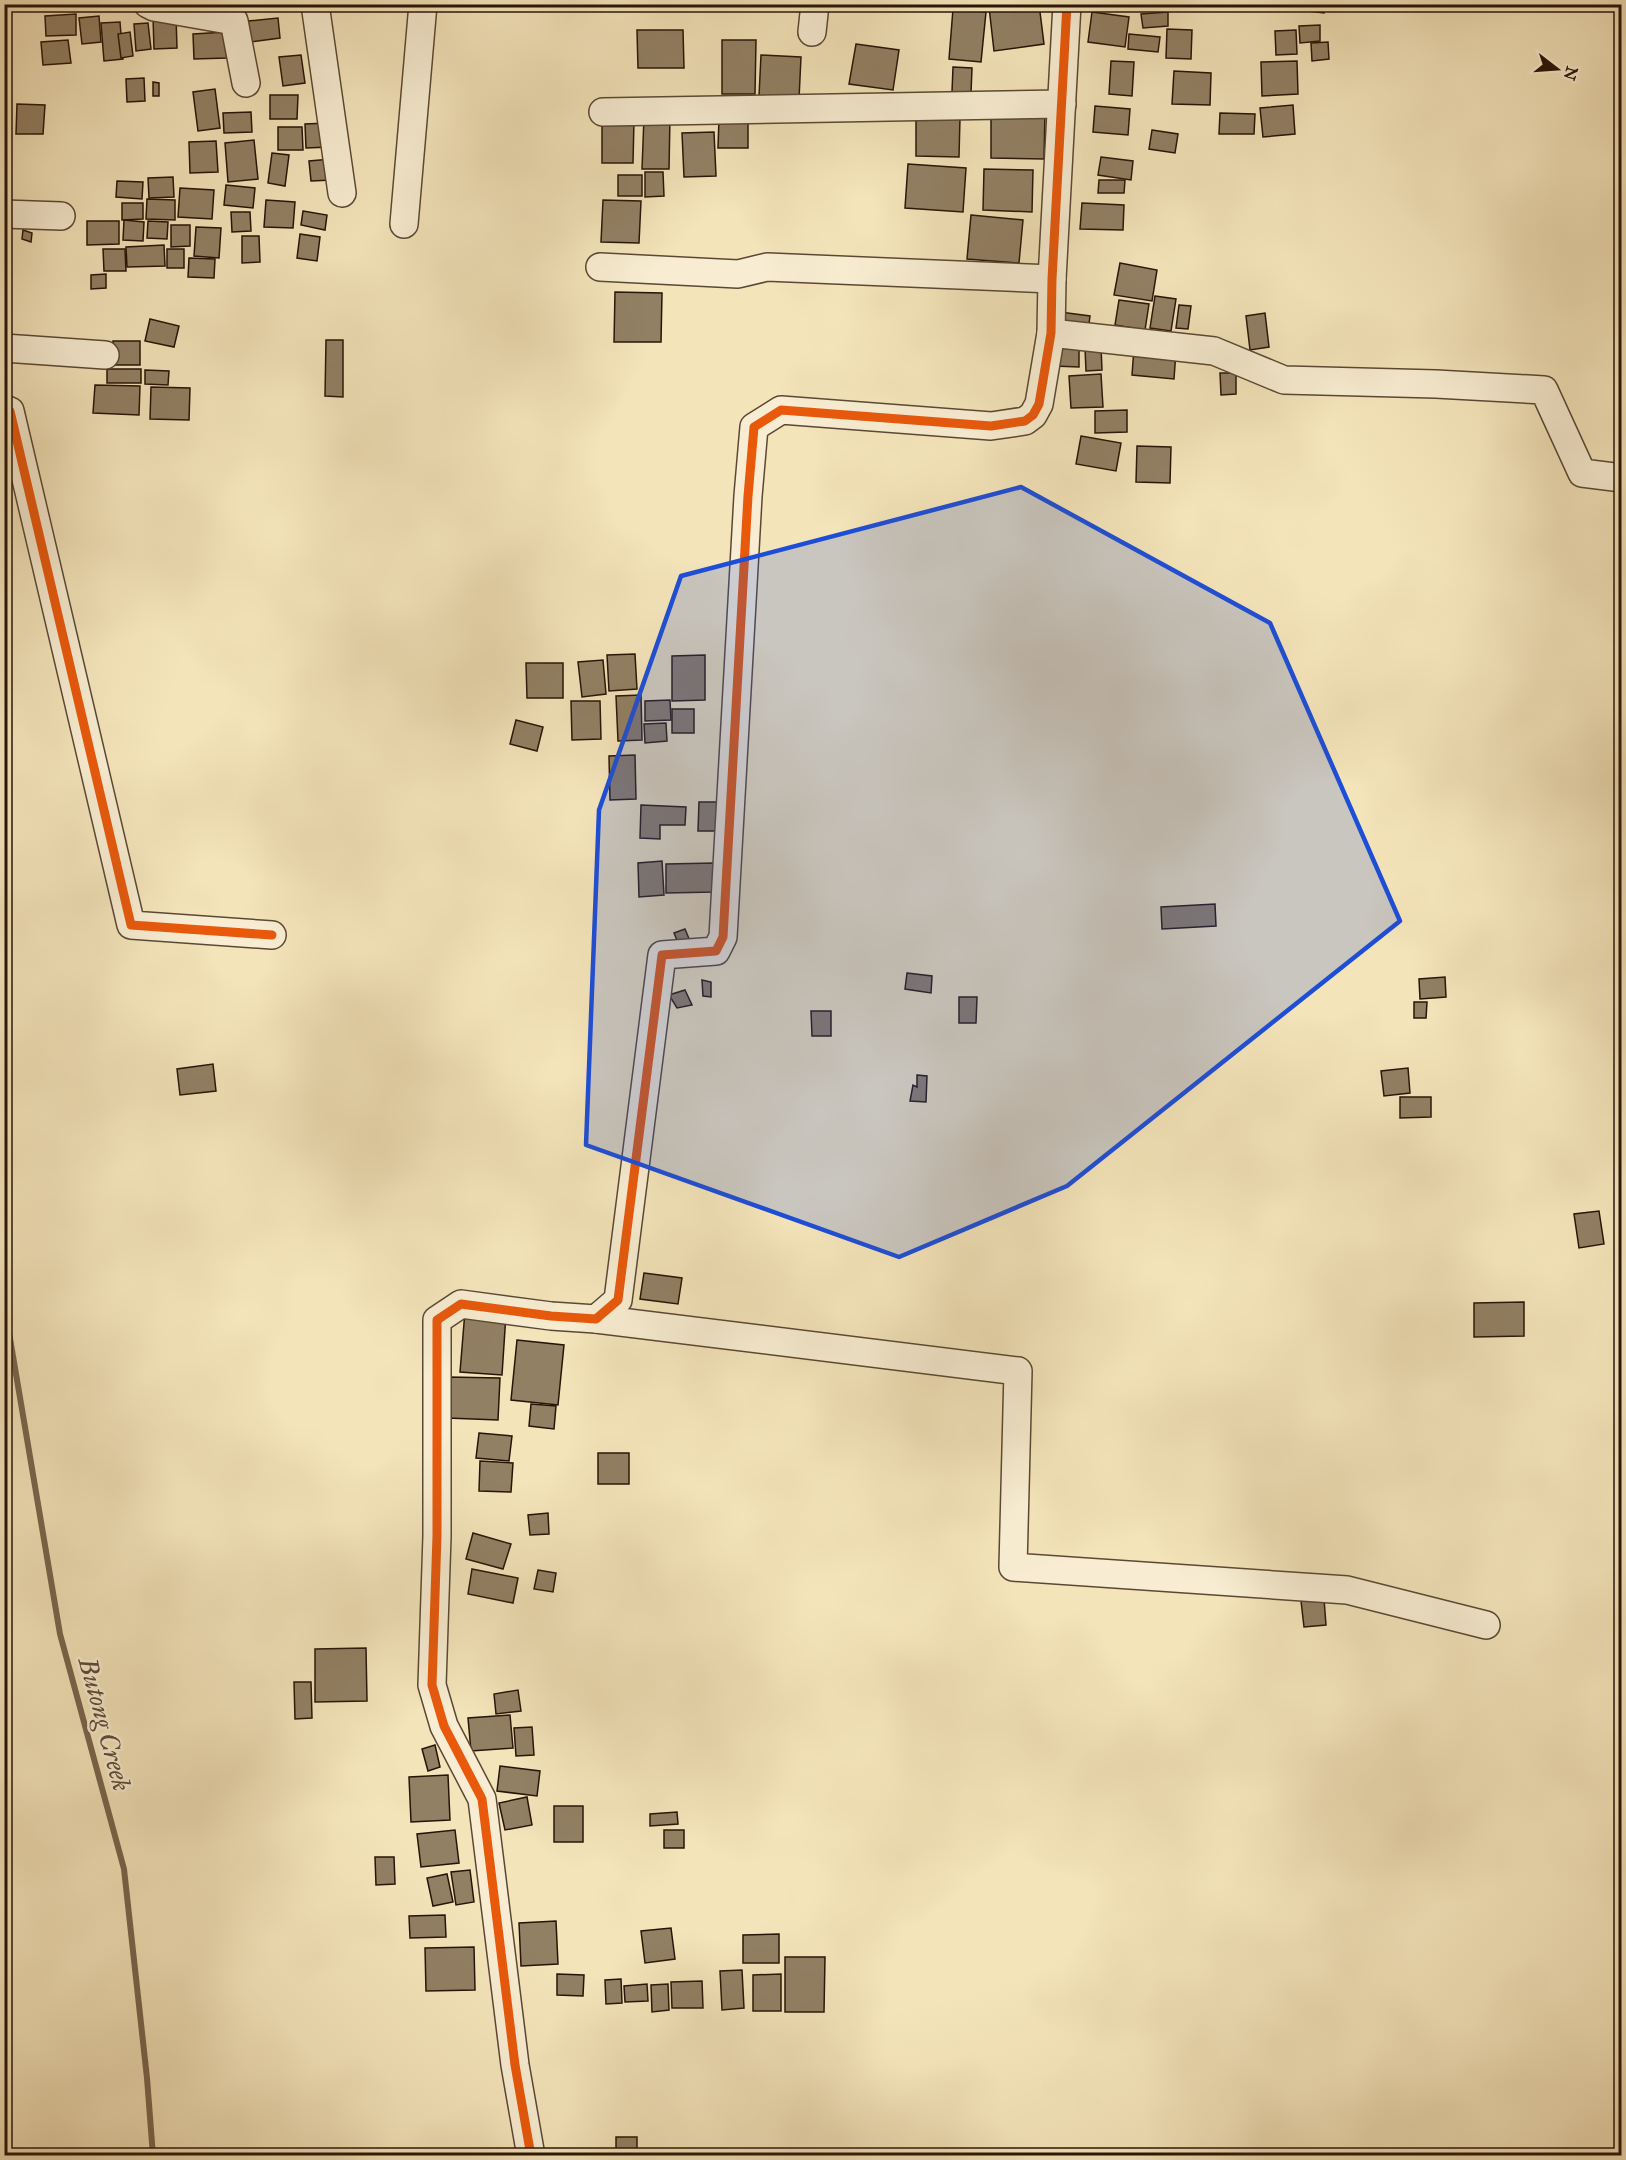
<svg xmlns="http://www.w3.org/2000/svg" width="1626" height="2160" viewBox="0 0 1626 2160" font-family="'IM FELL Great Primer',serif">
  <rect width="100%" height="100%" fill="#f4e4ba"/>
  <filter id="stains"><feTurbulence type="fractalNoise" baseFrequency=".00333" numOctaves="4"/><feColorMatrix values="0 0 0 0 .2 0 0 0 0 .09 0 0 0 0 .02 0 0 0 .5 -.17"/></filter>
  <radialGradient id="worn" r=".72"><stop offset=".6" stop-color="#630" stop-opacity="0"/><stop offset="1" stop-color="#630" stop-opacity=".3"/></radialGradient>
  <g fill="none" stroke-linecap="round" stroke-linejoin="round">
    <!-- stream -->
    <polyline stroke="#79664e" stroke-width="6" points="4,1303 60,1634 124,1869 147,2078 153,2156"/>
  </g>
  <!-- building -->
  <g fill="#928064" stroke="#281407" stroke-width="1.5">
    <polygon points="74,4 119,4 120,8 74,11"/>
    <polygon points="1008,4 1039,4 1044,44 994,51 989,7"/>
    <rect x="1213" y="4" width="40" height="4"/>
    <polygon points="1282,4 1325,4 1324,13 1282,8"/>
    <polygon points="953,9 986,12 981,62 949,59"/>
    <polygon points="1092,12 1129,17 1125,47 1088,42"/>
    <polygon points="1168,12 1168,26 1143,28 1141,14"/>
    <polygon points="76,14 76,35 46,36 45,16"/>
    <polygon points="99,16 101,42 82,44 79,18"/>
    <polygon points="176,16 177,48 154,49 153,17"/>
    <polygon points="278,18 280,38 250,42 248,21"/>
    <polygon points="120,22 123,59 104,61 101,23"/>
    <polygon points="148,23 151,49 136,51 134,24"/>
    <polygon points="1320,25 1320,41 1300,43 1299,26"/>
    <polygon points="1167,29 1192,30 1191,59 1166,58"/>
    <polygon points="637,30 683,30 684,68 638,68"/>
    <polygon points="1296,30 1297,54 1276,55 1275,31"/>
    <polygon points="130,32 133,56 121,58 118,34"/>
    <polygon points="226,32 227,58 194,59 193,34"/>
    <polygon points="1129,34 1160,37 1158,52 1128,49"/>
    <polygon points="68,40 71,63 43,65 41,42"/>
    <polygon points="722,40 756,40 755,94 722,94"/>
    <polygon points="1328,42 1329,59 1312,61 1311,43"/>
    <polygon points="856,44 899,50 893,90 849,84"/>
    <polygon points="301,55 305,83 283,86 279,57"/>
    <polygon points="761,55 801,57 799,99 759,96"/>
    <polygon points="1111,61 1134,62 1132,96 1109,94"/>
    <polygon points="1297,61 1298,94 1262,96 1261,62"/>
    <polygon points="953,67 972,68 971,93 952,92"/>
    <polygon points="1174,71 1211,73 1210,105 1172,104"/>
    <polygon points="144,78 145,101 127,102 126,79"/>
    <polygon points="153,82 159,83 159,96 153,96"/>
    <polygon points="215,89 220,128 198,131 193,92"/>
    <polygon points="270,95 298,95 297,119 270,119"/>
    <polygon points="17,104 45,105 43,134 16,134"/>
    <polygon points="1293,105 1295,134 1263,137 1260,108"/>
    <polygon points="1095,106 1130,109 1128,135 1093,132"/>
    <polygon points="991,110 1045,111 1044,159 991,158"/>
    <polygon points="251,112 252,132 224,133 223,113"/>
    <polygon points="1220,113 1255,114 1254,134 1219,134"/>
    <polygon points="644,117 670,117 669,169 642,169"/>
    <polygon points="916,117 960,118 959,157 916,156"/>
    <polygon points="719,118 748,119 748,148 718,148"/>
    <polygon points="602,120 634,120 633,163 602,163"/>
    <polygon points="328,123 330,147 306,148 305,124"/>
    <polygon points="278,127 302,127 303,150 278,150"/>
    <polygon points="1152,130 1178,134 1175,153 1149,149"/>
    <polygon points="714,132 716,176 684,177 682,133"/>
    <polygon points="254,140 258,179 228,182 225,143"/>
    <polygon points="216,141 218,172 190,173 189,142"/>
    <polygon points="272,153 289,155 285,186 268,183"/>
    <polygon points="1101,157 1133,161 1131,180 1098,175"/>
    <polygon points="331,159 332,180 311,181 309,161"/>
    <polygon points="908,164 966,168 963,212 905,208"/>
    <polygon points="984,169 1033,170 1032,212 983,210"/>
    <polygon points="645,172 663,172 664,196 645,197"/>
    <rect x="618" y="175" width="24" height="21"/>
    <polygon points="173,177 174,197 149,198 148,178"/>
    <polygon points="1099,180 1125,180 1124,193 1098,193"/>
    <polygon points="117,181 143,182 142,199 116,197"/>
    <polygon points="226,185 255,188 253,208 224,205"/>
    <polygon points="180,188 214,190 212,219 178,217"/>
    <polygon points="147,199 175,200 175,220 146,219"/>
    <polygon points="266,200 295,202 293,228 264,227"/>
    <polygon points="603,200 641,201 639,243 601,242"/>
    <polygon points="122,203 143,203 143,219 122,220"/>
    <polygon points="1082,203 1124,205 1123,230 1080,229"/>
    <polygon points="303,211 327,215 325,230 301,225"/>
    <polygon points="231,212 250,212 251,231 232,232"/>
    <polygon points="971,215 1023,220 1019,263 967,259"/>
    <polygon points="124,220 144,222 143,241 123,240"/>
    <polygon points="87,221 119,221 119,244 87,245"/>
    <polygon points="148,221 168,222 167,239 147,238"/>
    <polygon points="171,225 190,225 190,246 171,247"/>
    <polygon points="196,227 221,228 219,258 194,256"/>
    <polygon points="23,230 32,233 31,242 22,239"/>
    <polygon points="300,234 320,237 317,261 297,258"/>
    <polygon points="242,236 259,236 260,262 242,263"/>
    <polygon points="164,245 165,266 127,267 126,247"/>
    <polygon points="103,249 125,249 126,271 104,271"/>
    <rect x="167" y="249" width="17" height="19"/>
    <polygon points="189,258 215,259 214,278 188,277"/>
    <polygon points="1120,263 1157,270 1152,301 1114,295"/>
    <polygon points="106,274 106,288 91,289 91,275"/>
    <polygon points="615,292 662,293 661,342 614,342"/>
    <polygon points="1155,296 1176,299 1171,331 1150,328"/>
    <polygon points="1119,300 1149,304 1145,330 1115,325"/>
    <polygon points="1179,305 1191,306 1188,329 1176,328"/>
    <polygon points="1060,312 1090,316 1088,331 1058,327"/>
    <polygon points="1265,313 1269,347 1250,350 1246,316"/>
    <polygon points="150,319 179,326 174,347 145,341"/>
    <polygon points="326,340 343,340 343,397 325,396"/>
    <rect x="113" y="341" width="27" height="24"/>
    <polygon points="1055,343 1079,344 1079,367 1054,366"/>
    <polygon points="1101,347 1102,370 1086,371 1085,348"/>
    <polygon points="1134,348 1176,351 1174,379 1132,375"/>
    <rect x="107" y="369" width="34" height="14"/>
    <polygon points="145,370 169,371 168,385 145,384"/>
    <polygon points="1220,373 1236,373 1236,394 1221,395"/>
    <polygon points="1101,374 1103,407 1071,408 1069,376"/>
    <polygon points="95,385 140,386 139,415 93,413"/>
    <polygon points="151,387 190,388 189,420 150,419"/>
    <polygon points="1127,410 1127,432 1095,433 1095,411"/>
    <polygon points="1081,436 1121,443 1116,471 1076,464"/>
    <polygon points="1137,446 1171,447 1170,483 1136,482"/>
    <polygon points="635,654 637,689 609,691 607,655"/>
    <polygon points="705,655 705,700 672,701 672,656"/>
    <polygon points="603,660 606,694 582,697 578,662"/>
    <polygon points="526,663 563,663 563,698 527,698"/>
    <polygon points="641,695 642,740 618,741 616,696"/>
    <polygon points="670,700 671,720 645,721 645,701"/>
    <polygon points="571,701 600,701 601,739 572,740"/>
    <rect x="672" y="709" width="22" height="24"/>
    <polygon points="516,720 543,727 537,751 510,744"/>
    <polygon points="666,723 667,741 645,743 644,724"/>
    <polygon points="635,755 636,799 610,800 609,756"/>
    <polygon points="699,802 723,802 723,831 698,831"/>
    <polygon points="641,805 686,807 685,825 660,825 660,839 640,838"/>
    <polygon points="662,861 664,895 639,897 638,863"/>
    <polygon points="714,863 715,892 666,893 666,864"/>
    <polygon points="1215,904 1216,926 1162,929 1161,907"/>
    <polygon points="685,929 690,941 679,945 674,933"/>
    <polygon points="907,973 932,976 931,993 905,989"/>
    <polygon points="1445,977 1446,997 1420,999 1419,979"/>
    <polygon points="702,980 711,982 711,997 703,996"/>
    <polygon points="685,990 692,1005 677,1008 669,995"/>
    <polygon points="959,997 977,997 976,1023 959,1023"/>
    <polygon points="1414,1002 1427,1002 1426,1018 1414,1018"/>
    <polygon points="811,1011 831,1011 831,1036 812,1036"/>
    <polygon points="213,1064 216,1091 180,1095 177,1069"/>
    <polygon points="1408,1068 1410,1093 1384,1096 1381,1071"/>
    <polygon points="917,1075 927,1076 926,1102 910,1101 913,1085 917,1087"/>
    <polygon points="1400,1097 1431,1097 1431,1117 1400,1118"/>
    <polygon points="1599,1211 1604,1244 1579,1248 1574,1214"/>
    <polygon points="1619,1215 1622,1215 1622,1234 1617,1233"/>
    <polygon points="644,1273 682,1278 678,1304 640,1299"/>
    <polygon points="1524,1302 1524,1336 1474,1337 1474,1303"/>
    <polygon points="465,1311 506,1314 502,1375 460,1372"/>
    <polygon points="517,1340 564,1345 558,1405 511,1400"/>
    <polygon points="448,1377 500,1378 498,1420 447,1418"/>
    <polygon points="531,1404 556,1406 554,1429 529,1426"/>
    <polygon points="479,1433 512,1436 509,1461 476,1458"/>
    <rect x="598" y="1453" width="31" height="31"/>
    <polygon points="480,1461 513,1463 511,1492 479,1491"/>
    <polygon points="548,1513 549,1534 530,1535 528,1515"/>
    <polygon points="473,1533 511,1544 503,1569 466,1559"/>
    <polygon points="472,1569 518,1578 513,1603 468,1594"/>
    <polygon points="538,1570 556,1573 553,1592 534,1589"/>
    <polygon points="1324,1599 1326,1625 1304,1627 1301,1601"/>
    <polygon points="366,1648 367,1701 315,1702 315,1649"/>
    <polygon points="294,1682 311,1682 312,1718 295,1719"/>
    <polygon points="518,1690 521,1711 496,1714 494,1694"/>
    <polygon points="510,1715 513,1748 471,1751 468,1718"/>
    <polygon points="532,1727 534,1755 516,1756 514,1728"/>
    <polygon points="435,1745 440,1767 428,1771 422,1749"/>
    <polygon points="500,1766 540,1771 537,1796 497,1791"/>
    <polygon points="448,1775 450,1820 411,1822 409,1777"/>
    <polygon points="527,1797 532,1825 505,1830 499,1803"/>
    <rect x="554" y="1806" width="29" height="36"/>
    <polygon points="677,1812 678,1824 650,1826 650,1814"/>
    <polygon points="455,1830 459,1863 421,1867 417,1834"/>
    <rect x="664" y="1830" width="20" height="18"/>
    <polygon points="375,1857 394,1857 395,1884 376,1885"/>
    <polygon points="470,1870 474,1902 456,1905 451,1872"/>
    <polygon points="447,1874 453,1902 433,1906 427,1878"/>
    <polygon points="445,1915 446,1937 410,1938 409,1916"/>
    <polygon points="556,1921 558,1964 521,1966 519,1923"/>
    <polygon points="671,1928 675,1959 645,1963 641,1931"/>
    <polygon points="779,1934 779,1963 743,1963 743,1935"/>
    <polygon points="474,1947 475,1990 426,1991 425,1948"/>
    <polygon points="785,1957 825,1957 824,2012 785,2012"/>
    <polygon points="742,1970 744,2008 722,2010 720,1971"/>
    <polygon points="557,1974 584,1975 583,1996 557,1995"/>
    <polygon points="781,1974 781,2011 753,2011 753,1975"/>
    <polygon points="621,1979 622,2003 606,2004 605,1980"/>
    <polygon points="702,1981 703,2008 672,2008 671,1982"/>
    <polygon points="647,1984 648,2001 625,2002 624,1986"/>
    <polygon points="668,1984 669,2010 652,2012 651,1985"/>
    <rect x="616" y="2137" width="21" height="19"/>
  </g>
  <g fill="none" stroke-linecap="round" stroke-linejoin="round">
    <!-- minor casing -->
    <g stroke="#5b4834" stroke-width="30">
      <g id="minor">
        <polyline points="148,4 154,7 234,21 246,83"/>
        <polyline points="315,4 342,193"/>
        <polyline points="812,32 815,4"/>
        <polyline points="603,112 1062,104"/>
        <polyline points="4,214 61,216"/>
        <polyline points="404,224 423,4"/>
        <polyline points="600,267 738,274 767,267 1052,279"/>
        <polyline points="1051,333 1214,351 1284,380 1436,384 1544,390 1582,473 1622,478"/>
        <polyline points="4,348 105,355"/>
        <polyline points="4,409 10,411 131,925 272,935"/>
        <polyline points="596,1319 1018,1371 1013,1567 1347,1590 1486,1625"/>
        <polyline points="531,2156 515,2065 482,1799 444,1726 432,1685 437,1536 437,1320 461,1304 551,1316 596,1319 618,1300 662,955 716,951 723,937 748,496 754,427 781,410 991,426 1025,421 1033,415 1039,404 1051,333 1052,279 1067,4"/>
      </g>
    </g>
    <!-- minor -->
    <use href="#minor" stroke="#f8edd2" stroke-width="27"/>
    <!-- cycleway casing -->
    <g stroke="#f8edd2" stroke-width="13">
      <g id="cycleway">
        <polyline points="4,409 10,411 131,925 272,935"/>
        <polyline points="531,2156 515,2065 482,1799 444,1726 432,1685 437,1536 437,1320 461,1304 551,1316 596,1319 618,1300 662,955 716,951 723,937 748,496 754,427 781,410 991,426 1025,421 1033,415 1039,404 1051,333 1052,279 1067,4"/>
      </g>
    </g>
    <!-- cycleway -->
    <use href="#cycleway" stroke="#e8590c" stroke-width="9"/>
  </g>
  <!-- marked area -->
  <path fill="#1d4ed8" fill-opacity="0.2" stroke="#1d4ed8" stroke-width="4.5" stroke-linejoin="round" d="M1021 487 1270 623 1400 921 1067 1186 899 1257 586 1145 599 810 681 576Z"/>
  <g text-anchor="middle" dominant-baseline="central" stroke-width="5" stroke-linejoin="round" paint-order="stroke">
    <!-- water labels -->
    <g font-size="26" font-style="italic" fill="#5e4b36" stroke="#f8edd2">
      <text transform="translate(105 1724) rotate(75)">Butong Creek</text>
    </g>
  </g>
  <!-- margin -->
  <rect width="1626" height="2160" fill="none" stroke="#f4e4ba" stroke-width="24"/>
  <rect x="6" y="6" width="1614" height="2148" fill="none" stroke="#281407" stroke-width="3"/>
  <rect x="12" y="12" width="1602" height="2136" fill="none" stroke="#281407" stroke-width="1.5"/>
  <!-- north arrow -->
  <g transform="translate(1557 69) rotate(107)" stroke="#f8edd2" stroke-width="4.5" paint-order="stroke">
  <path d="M0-4.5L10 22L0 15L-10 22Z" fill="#281407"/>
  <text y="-9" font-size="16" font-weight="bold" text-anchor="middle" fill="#281407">N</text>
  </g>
  <rect width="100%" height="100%" filter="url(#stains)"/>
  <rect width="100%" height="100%" fill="url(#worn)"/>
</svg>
